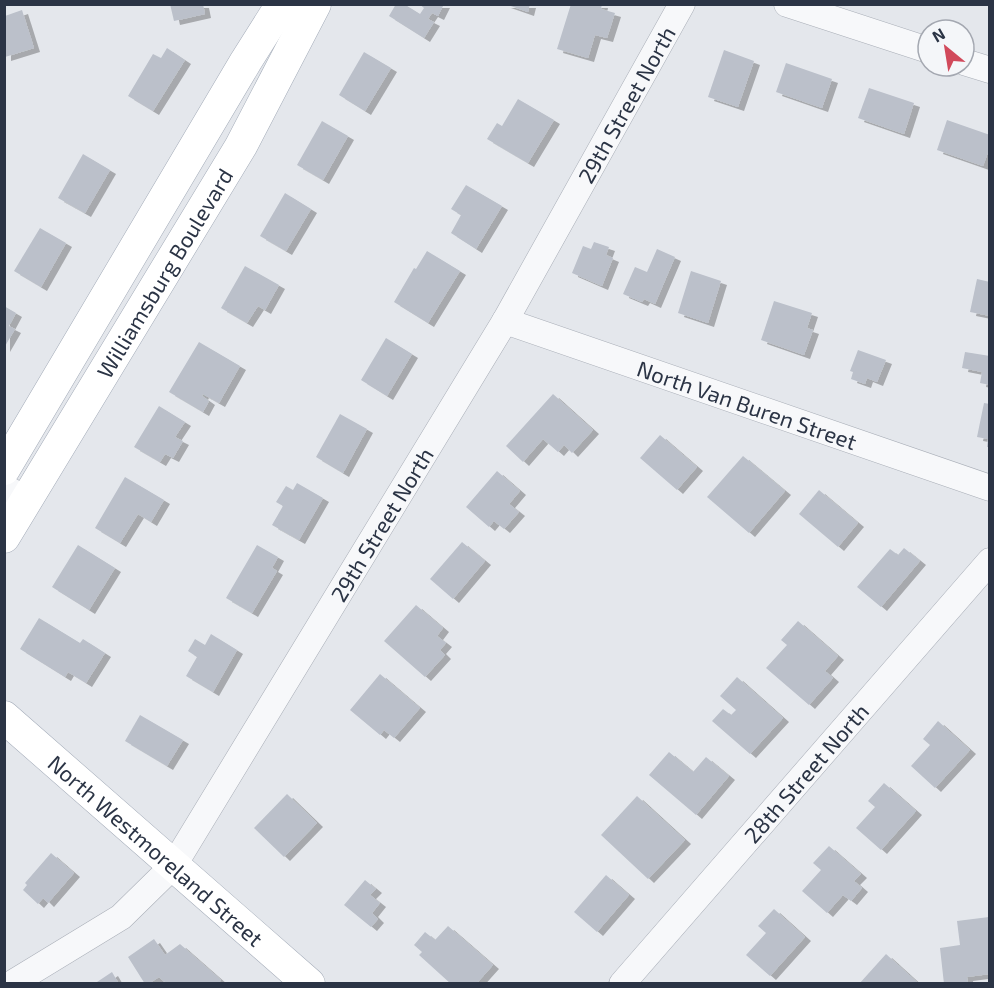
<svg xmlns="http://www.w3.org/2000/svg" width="994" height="988" viewBox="0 0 994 988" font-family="'Exo 2',sans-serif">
  <defs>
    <filter id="shadow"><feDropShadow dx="6" dy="4" stdDeviation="0" flood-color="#0004"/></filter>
  </defs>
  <rect width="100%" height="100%" fill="#e4e7ec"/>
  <!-- building -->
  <g fill="#bbc0ca" filter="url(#shadow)">
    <polygon points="170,4 203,4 205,14 174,21"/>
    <polygon points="396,4 404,4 420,14 424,8 419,4 444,4 438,16 432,13 428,19 434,22 424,38 389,16"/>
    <polygon points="505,4 530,4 528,12"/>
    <polygon points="571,4 602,4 601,9 615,13 607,38 595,35 588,58 557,49"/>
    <polygon points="22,10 34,48 5,57 5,16"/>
    <polygon points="167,48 185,60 153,111 128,96 153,54 161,58"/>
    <polygon points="724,50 754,61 738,107 708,97"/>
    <polygon points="364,52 391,68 365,111 339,95"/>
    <polygon points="786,63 832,79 822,108 776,92"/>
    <polygon points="869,88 914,103 904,134 858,118"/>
    <polygon points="518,99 554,120 528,163 487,139 497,123 502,126"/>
    <polygon points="947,120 990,135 990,147 983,166 937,150"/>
    <polygon points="322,121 348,136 323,180 297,165"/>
    <polygon points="83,154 110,170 85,213 58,198"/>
    <polygon points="466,185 502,206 476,249 451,233 461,215 451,209"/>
    <polygon points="285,193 311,209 286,251 260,236"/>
    <polygon points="40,228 66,243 41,287 14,271"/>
    <polygon points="594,242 609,247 606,255 613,258 602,286 572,273 583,246 591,249"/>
    <polygon points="657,249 675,257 655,304 644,299 642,302 623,294 635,267 647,272"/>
    <polygon points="427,251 460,271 428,323 394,302 414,268 416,269"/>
    <polygon points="245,266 279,285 265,310 258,306 247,323 221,308"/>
    <polygon points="691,271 721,281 708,323 678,313"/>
    <polygon points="977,279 990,282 990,316 970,312"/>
    <polygon points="774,301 812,313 807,328 813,330 804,355 761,340"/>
    <polygon points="4,306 16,313 9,326 15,329 4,348"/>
    <polygon points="386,338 412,354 387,396 361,380"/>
    <polygon points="199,342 240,366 219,403 203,394 202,396 209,401 203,412 169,392"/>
    <polygon points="858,350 886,360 877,382 867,378 865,384 851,379 853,372 850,371"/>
    <polygon points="965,352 990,356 990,385 980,383 982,372 962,368"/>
    <polygon points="553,394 593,430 572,453 564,445 558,452 543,439 523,462 506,446"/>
    <polygon points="984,403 990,404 990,447 987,447 988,439 977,437"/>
    <polygon points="159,406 185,422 175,437 183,441 173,458 165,454 160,462 134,447"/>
    <polygon points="340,414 367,429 343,473 316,457"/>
    <polygon points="660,435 697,467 677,490 640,458"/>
    <polygon points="743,456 785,491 749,533 707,497"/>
    <polygon points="497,471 520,491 509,504 519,512 504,529 494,521 489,527 466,507"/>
    <polygon points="125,477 164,500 151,522 138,514 120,543 95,528"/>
    <polygon points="297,483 323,498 299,540 272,525 283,506 276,502 286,486 293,490"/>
    <polygon points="819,490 858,523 838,547 799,514"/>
    <polygon points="462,542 485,561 453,599 430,579"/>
    <polygon points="78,545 115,568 89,610 52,587"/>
    <polygon points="257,545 278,557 272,568 277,571 252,613 226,598"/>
    <polygon points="904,548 920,561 881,607 857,587 890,549 898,555"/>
    <polygon points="416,605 443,628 437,636 446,643 440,650 445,655 425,677 384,641"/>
    <polygon points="39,618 80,643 83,639 105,653 86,683 68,672 65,677 20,649"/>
    <polygon points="798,621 838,656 825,671 833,678 809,705 766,668 787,645 781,640"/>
    <polygon points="211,634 237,650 213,692 186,676 197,657 188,651 195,639 205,645"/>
    <polygon points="380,674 420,708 394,738 384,730 380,735 350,710"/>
    <polygon points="737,677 783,718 750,754 712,721 723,709 731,715 736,710 720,696"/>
    <polygon points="140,715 183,740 167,766 125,741"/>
    <polygon points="938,721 970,750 935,788 911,766 930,745 923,739"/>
    <polygon points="669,752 693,772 706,757 729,776 696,815 649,775"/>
    <polygon points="884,783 916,811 881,850 856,828 875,807 868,801"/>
    <polygon points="287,794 317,823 284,857 254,828"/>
    <polygon points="637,796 685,840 648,879 601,835"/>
    <polygon points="829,846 861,874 854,881 862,888 851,901 843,895 827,913 802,891 821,870 813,863"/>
    <polygon points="51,853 74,873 48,903 43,898 38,904 23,890 27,885 25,883"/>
    <polygon points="606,875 629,895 597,932 574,912"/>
    <polygon points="365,880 376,889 370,895 380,903 372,913 378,919 371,927 344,905"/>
    <polygon points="774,909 805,937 770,976 746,955 766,933 758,926"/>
    <polygon points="989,917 990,974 967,977 968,984 944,984 940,948 960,945 957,921"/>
    <polygon points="448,926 493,965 476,984 451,984 419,955 422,952 414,945 425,932 435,940"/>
    <polygon points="154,939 165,955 180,944 221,980 218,984 167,984 159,977 148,984 145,984 128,957"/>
    <polygon points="886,954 919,984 859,984"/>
    <polygon points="112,972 119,984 94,984"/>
  </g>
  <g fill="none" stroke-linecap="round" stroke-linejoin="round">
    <!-- minor casing -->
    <g stroke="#a9aeb7" stroke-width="27">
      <g id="minor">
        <polyline points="787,4 928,50"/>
        <polyline points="964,62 990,70"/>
        <path id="s1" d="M505 321 990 488"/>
        <polyline points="4,487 27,500"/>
        <path id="s2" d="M11 984 121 917 174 865 505 321 682 4"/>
        <path id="s3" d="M622 984 990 561"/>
      </g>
    </g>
    <!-- major casing -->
    <g stroke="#a3abb8" stroke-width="33">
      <g id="major">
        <polyline points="4,469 246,61 282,4"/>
        <path id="s4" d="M4 537 241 146 315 4"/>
        <path id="s5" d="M4 717 309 984"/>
      </g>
    </g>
    <!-- minor -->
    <use href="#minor" stroke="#f7f8fa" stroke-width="26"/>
    <!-- major -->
    <use href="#major" stroke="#fff" stroke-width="32"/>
  </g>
  <g text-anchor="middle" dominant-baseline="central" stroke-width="6" stroke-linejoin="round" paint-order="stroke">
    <!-- street labels -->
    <g font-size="22" fill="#2b3445" stroke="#f4f6f9">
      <text stroke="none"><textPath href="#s2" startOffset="1088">29th Street North</textPath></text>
      <text stroke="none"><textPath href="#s4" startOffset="309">Williamsburg Boulevard</textPath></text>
      <text stroke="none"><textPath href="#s1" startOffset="256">North Van Buren Street</textPath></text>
      <text stroke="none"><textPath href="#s2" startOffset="602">29th Street North</textPath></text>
      <text stroke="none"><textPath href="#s3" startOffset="280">28th Street North</textPath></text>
      <text stroke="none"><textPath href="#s5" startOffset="202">North Westmoreland Street</textPath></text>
    </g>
  </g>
  <!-- border -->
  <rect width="994" height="988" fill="none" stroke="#2b3445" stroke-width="12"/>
  <!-- north arrow -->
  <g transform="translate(946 48) rotate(330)"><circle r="28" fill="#f4f6f9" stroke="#a4a8b1" stroke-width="1.5"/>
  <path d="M0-4.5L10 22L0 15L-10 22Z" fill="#d1495b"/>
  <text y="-9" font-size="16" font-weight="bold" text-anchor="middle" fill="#2b3445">N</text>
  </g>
</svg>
